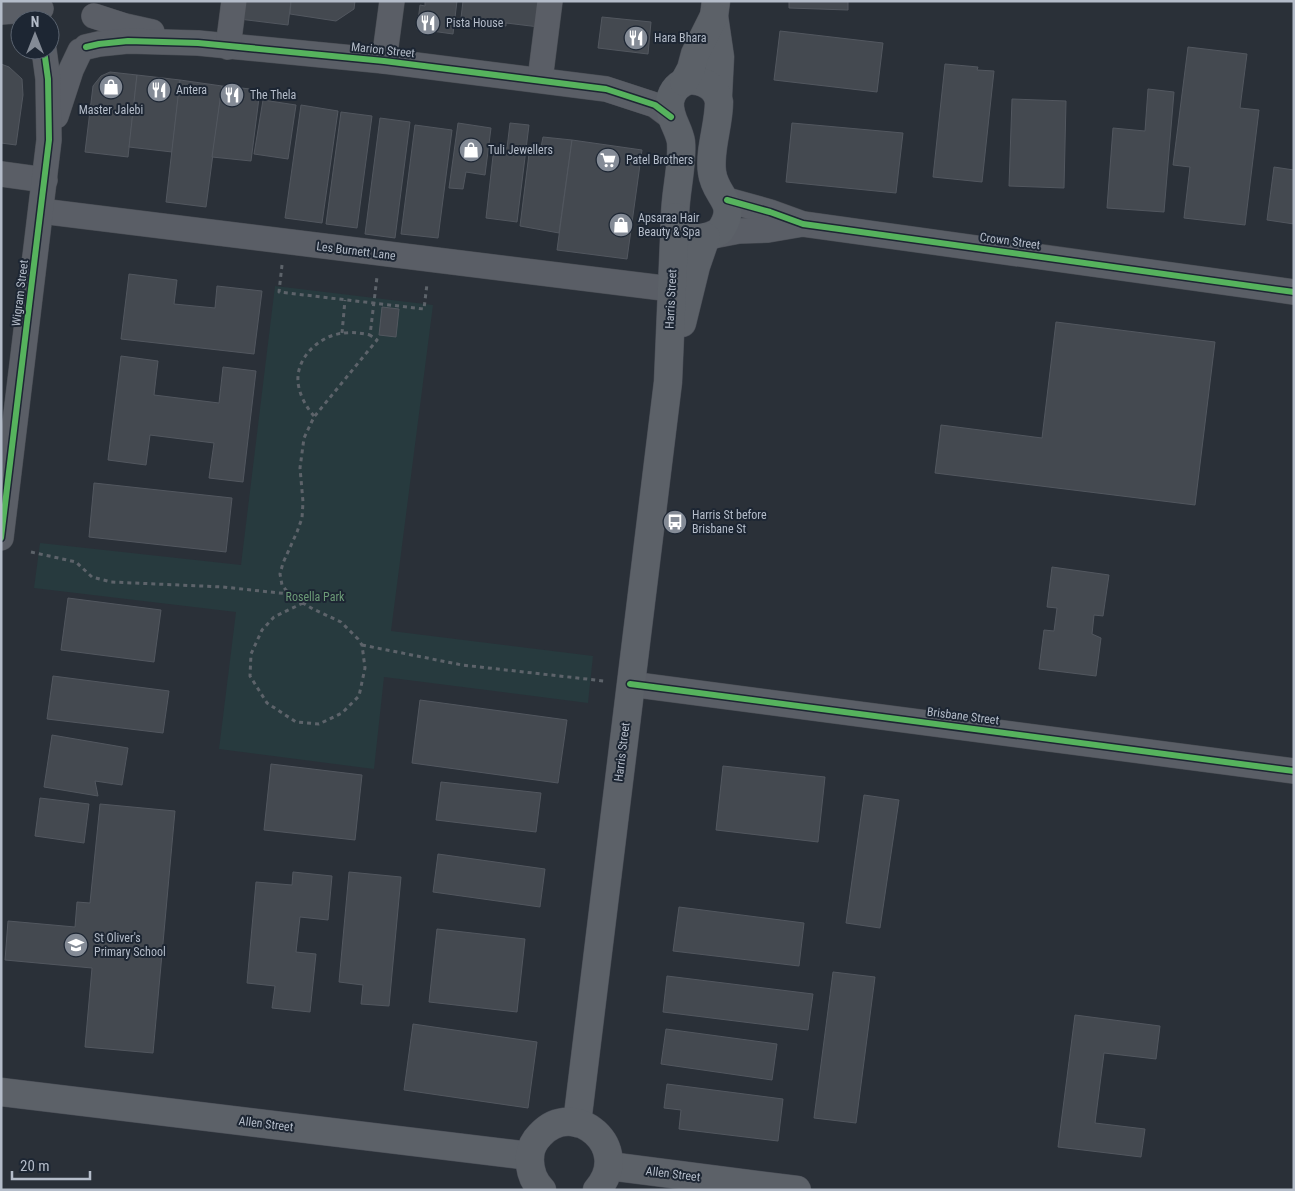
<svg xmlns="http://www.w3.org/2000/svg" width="1295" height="1191" viewBox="0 0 1295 1191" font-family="'Roboto Condensed',sans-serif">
  <rect width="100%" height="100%" fill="#2a3038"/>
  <!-- green -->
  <polygon fill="#273a3e" points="275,286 433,305 391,631 593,656 588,703 384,677 374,769 219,749 236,612 34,588 40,543 241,565"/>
  <!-- building -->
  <g fill="#444950" stroke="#52575f">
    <polygon points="241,1 291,1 288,25 239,19"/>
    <polygon points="291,1 355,1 354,9 336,21 290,14"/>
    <polygon points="425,1 457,1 453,34 417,29 420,5 425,6"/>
    <polygon points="463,1 542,1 539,27 506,23 506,26 492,24 493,22 461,18"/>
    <polygon points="789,1 848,1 848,10 789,8"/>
    <polygon points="602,17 651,22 648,54 598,48"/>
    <polygon points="780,31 883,43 877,92 774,80"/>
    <polygon points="1188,47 1247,54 1240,108 1259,110 1245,225 1184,218 1190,167 1173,165"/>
    <polygon points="1,64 9,67 22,79 23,95 16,145 1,143"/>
    <polygon points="945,64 978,67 977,70 994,71 982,182 933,177"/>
    <polygon points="110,72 137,75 128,157 85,152 93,86 101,76"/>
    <polygon points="137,75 180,80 172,152 129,147"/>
    <polygon points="180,80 222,86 206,207 166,202"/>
    <polygon points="222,86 260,90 251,161 212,157"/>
    <polygon points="1148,89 1174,92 1164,212 1107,208 1113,128 1145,131"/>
    <polygon points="1012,99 1066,101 1064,188 1009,186"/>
    <polygon points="263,100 296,105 288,159 254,154"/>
    <polygon points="301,105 338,111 322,223 285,218"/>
    <polygon points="341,112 372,116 357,228 326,224"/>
    <polygon points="380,118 410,122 395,238 365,234"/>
    <polygon points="458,123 491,128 485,175 466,172 463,189 449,188"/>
    <polygon points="510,123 529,125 517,222 486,218 494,147 507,148"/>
    <polygon points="792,123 903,133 896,193 786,182"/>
    <polygon points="415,125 452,130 438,238 401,234"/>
    <polygon points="543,137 572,140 559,233 520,226 530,146 541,147"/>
    <polygon points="572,140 642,150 627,259 557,250"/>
    <polygon points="1274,167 1294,170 1294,224 1267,220"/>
    <polygon points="129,274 177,280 174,304 215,308 217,286 262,291 254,354 121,339"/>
    <polygon points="382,307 399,309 396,337 379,335"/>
    <polygon points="1056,322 1215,342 1195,505 935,473 941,425 1042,438"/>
    <polygon points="121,356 158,361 154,395 219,403 223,367 256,371 243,482 209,478 214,443 150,435 146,465 108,460"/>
    <polygon points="94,483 232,498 226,552 89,537"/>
    <polygon points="1052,567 1109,575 1103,616 1094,615 1092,634 1101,638 1096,676 1039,669 1044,630 1054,631 1057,608 1047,607"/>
    <polygon points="68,598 161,610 154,662 61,650"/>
    <polygon points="53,676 169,691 163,733 47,719"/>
    <polygon points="420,700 567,720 558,783 412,763"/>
    <polygon points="52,735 128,748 122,785 95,781 98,796 44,787"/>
    <polygon points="271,764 362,775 355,840 264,830"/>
    <polygon points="723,766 825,777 818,842 716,830"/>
    <polygon points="441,782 541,793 536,832 436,820"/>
    <polygon points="864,795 899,800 880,928 846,923"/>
    <polygon points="40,798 89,804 84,843 35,836"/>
    <polygon points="100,804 175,811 153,1053 85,1047 92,968 5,960 8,921 75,927 77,902 90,903"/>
    <polygon points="438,854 545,869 540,907 433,892"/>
    <polygon points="293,872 332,876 328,920 300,917 296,952 316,954 310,1012 272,1008 275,986 247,983 256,882 292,885"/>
    <polygon points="349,872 401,877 389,1006 361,1004 363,985 339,982"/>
    <polygon points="679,907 804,923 799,966 673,951"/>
    <polygon points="437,929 525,939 517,1012 429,1002"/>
    <polygon points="833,972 875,977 856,1123 814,1118"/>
    <polygon points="667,976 813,994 808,1030 663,1012"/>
    <polygon points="1075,1015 1160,1026 1156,1059 1104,1053 1095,1123 1145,1129 1141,1157 1058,1147"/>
    <polygon points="413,1024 537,1042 528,1108 404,1090"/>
    <polygon points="666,1029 777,1044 772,1080 661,1064"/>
    <polygon points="667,1084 783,1099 778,1141 679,1129 681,1110 664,1108"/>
  </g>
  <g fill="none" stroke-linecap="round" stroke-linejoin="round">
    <!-- minor casing -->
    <g stroke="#484c53" stroke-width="26">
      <g id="minor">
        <polyline points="1,12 41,9"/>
        <polyline points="94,16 125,26 152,32"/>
        <polyline points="86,47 99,44 128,41 198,43 384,61 606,89 655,105 671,117"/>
        <polyline points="228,47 234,1"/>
        <polyline points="384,61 392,1"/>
        <polyline points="540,80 550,1"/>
        <polyline points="56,116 71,70 80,51"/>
        <polyline points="1,174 45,180"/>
        <polyline points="727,200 770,212 803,224 1294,292"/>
        <polyline points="41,211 671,289"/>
        <polyline points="713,236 739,231 768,230 803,224"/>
        <polyline points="1,538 49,140 48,79 44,50"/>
        <polyline points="630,684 1294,771"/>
      </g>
    </g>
    <!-- major casing -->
    <g stroke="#484c55" stroke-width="29">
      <g id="major">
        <polyline points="716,1 714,16 720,57 718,96"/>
        <path d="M690 80C704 81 717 87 719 102 719 125 709 150 712 172 715 198 740 202 720 231 701 243 682 240 675 217 675 193 683 165 681 142 679 128 668 117 670 101 672 90 679 83 690 80Z"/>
        <polyline points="684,82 691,69 695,54 714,16"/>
        <polyline points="682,323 696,266 706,237"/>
        <polyline points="1,1092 530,1156"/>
        <polyline points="577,1123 668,382 675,217"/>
        <polyline points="609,1166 797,1190"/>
        <path d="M542 1190C532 1180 529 1168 530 1155 531 1147 535 1140 540 1135 574 1097 634 1148 597 1190"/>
      </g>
    </g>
    <!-- path -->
    <g stroke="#5d636a" stroke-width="3" stroke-dasharray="4 4" stroke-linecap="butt">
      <polyline points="282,265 279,292 424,309 427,284"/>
      <polyline points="342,333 345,300"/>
      <path d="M314 416C306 407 299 394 298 382 296 357 320 335 344 333 353 332 361 333 370 335"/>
      <polyline points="31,552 76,562 92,577 111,582 223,587 289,594"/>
      <polyline points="303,603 274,617 262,630 251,654 250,676 267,703 296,722 319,724 342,713 359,696 365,668 362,645 358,639 341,622 313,609 303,603 292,598 282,585 280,574 283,563 297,532 302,518 303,502 300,468 304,438 314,417 377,340 370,335 377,277"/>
      <polyline points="362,645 462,665 604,681"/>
    </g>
    <!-- minor -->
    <use href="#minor" stroke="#5a5e66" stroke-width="25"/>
    <!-- major -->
    <use href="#major" stroke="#5c6168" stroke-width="28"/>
    <!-- cycleway casing -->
    <g stroke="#1d2633" stroke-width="9">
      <g id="cycleway">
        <polyline points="86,47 99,44 128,41 198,43 384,61 606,89 655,105 671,117"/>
        <polyline points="727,200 770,212 803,224 1294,292"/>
        <polyline points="1,538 49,140 48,79 44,50"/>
        <polyline points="630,684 1294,771"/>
      </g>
    </g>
    <!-- cycleway -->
    <use href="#cycleway" stroke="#56b35d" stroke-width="6"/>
  </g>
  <!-- icons -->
  <defs>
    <g id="restaurant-disc" transform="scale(1.25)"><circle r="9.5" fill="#848b96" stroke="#1d2633"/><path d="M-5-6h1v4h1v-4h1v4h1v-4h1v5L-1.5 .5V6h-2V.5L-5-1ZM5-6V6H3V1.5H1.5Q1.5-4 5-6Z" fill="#fff"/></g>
    <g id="shop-disc" transform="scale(1.25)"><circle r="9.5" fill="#848b96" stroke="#1d2633"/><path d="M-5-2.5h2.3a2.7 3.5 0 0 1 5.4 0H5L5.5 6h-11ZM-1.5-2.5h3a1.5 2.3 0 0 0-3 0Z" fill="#fff"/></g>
    <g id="supermarket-disc" transform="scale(1.25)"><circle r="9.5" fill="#848b96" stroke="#1d2633"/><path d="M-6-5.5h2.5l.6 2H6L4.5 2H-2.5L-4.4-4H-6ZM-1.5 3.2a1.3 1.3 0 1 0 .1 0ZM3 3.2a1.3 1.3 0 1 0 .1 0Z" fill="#fff"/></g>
    <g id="bus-disc" transform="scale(1.25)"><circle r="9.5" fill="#848b96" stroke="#1d2633"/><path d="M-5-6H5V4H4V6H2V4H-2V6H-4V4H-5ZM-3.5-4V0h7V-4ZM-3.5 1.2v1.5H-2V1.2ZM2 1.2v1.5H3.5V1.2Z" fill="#fff"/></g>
    <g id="school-disc" transform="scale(1.25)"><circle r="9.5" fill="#848b96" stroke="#1d2633"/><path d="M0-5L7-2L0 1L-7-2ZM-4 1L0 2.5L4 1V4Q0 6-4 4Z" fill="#fff"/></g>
  </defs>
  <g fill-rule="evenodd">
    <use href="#restaurant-disc" x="428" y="23"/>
    <use href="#restaurant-disc" x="636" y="38"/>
    <use href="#shop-disc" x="111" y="87"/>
    <use href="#restaurant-disc" x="159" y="90"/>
    <use href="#restaurant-disc" x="232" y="95"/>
    <use href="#shop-disc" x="471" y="150"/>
    <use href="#supermarket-disc" x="608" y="160"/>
    <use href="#shop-disc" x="621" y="225"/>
    <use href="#bus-disc" x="675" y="522"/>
    <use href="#school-disc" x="76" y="945"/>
  </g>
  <g text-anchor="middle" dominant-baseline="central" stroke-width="4" stroke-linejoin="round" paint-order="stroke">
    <!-- poi labels -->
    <g font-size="12" fill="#b4bcc9" stroke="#1d2633" text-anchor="start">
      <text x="446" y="23">Pista House</text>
      <text x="654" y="38">Hara Bhara</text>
      <text x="176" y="90">Antera</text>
      <text x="250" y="95">The Thela</text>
      <text x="111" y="110" text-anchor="middle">Master Jalebi</text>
      <text x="488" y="150">Tuli Jewellers</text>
      <text x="626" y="160">Patel Brothers</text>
      <text x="638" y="218">Apsaraa Hair<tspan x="638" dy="14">Beauty &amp; Spa</tspan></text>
      <text x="692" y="515">Harris St before<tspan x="692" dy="14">Brisbane St</tspan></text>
      <text x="94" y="938">St Oliver's<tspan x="94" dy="14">Primary School</tspan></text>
    </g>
    <!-- street labels -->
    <g font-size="12" fill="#b4bcc9" stroke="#1d2633">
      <text transform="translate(383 50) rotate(6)">Marion Street</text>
      <text transform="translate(1010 241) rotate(8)">Crown Street</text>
      <text transform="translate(356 251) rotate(7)">Les Burnett Lane</text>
      <text transform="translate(20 293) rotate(-83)">Wigram Street</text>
      <text transform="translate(671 299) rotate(-87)">Harris Street</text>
      <text transform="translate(963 716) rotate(7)">Brisbane Street</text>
      <text transform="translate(622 752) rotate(-83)">Harris Street</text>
      <text transform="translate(266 1124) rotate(7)">Allen Street</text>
      <text transform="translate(673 1174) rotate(7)">Allen Street</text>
    </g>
    <!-- park labels -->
    <g font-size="12" fill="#6b9a76" stroke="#1d2633">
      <text x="315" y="597">Rosella Park</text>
    </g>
  </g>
  <!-- border -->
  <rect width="1295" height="1191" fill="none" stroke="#b4bcc9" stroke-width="5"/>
  <!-- north arrow -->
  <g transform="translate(35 35)"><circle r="24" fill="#1d2633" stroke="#59626f"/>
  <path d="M0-4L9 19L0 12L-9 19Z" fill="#848b96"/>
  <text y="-8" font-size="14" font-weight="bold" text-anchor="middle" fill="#b4bcc9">N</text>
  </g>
  <!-- scale -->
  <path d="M12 1171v8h78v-8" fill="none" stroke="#b4bcc9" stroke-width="2.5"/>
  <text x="20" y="1171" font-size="15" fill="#b4bcc9" stroke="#1d2633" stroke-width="4" paint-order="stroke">20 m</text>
</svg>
